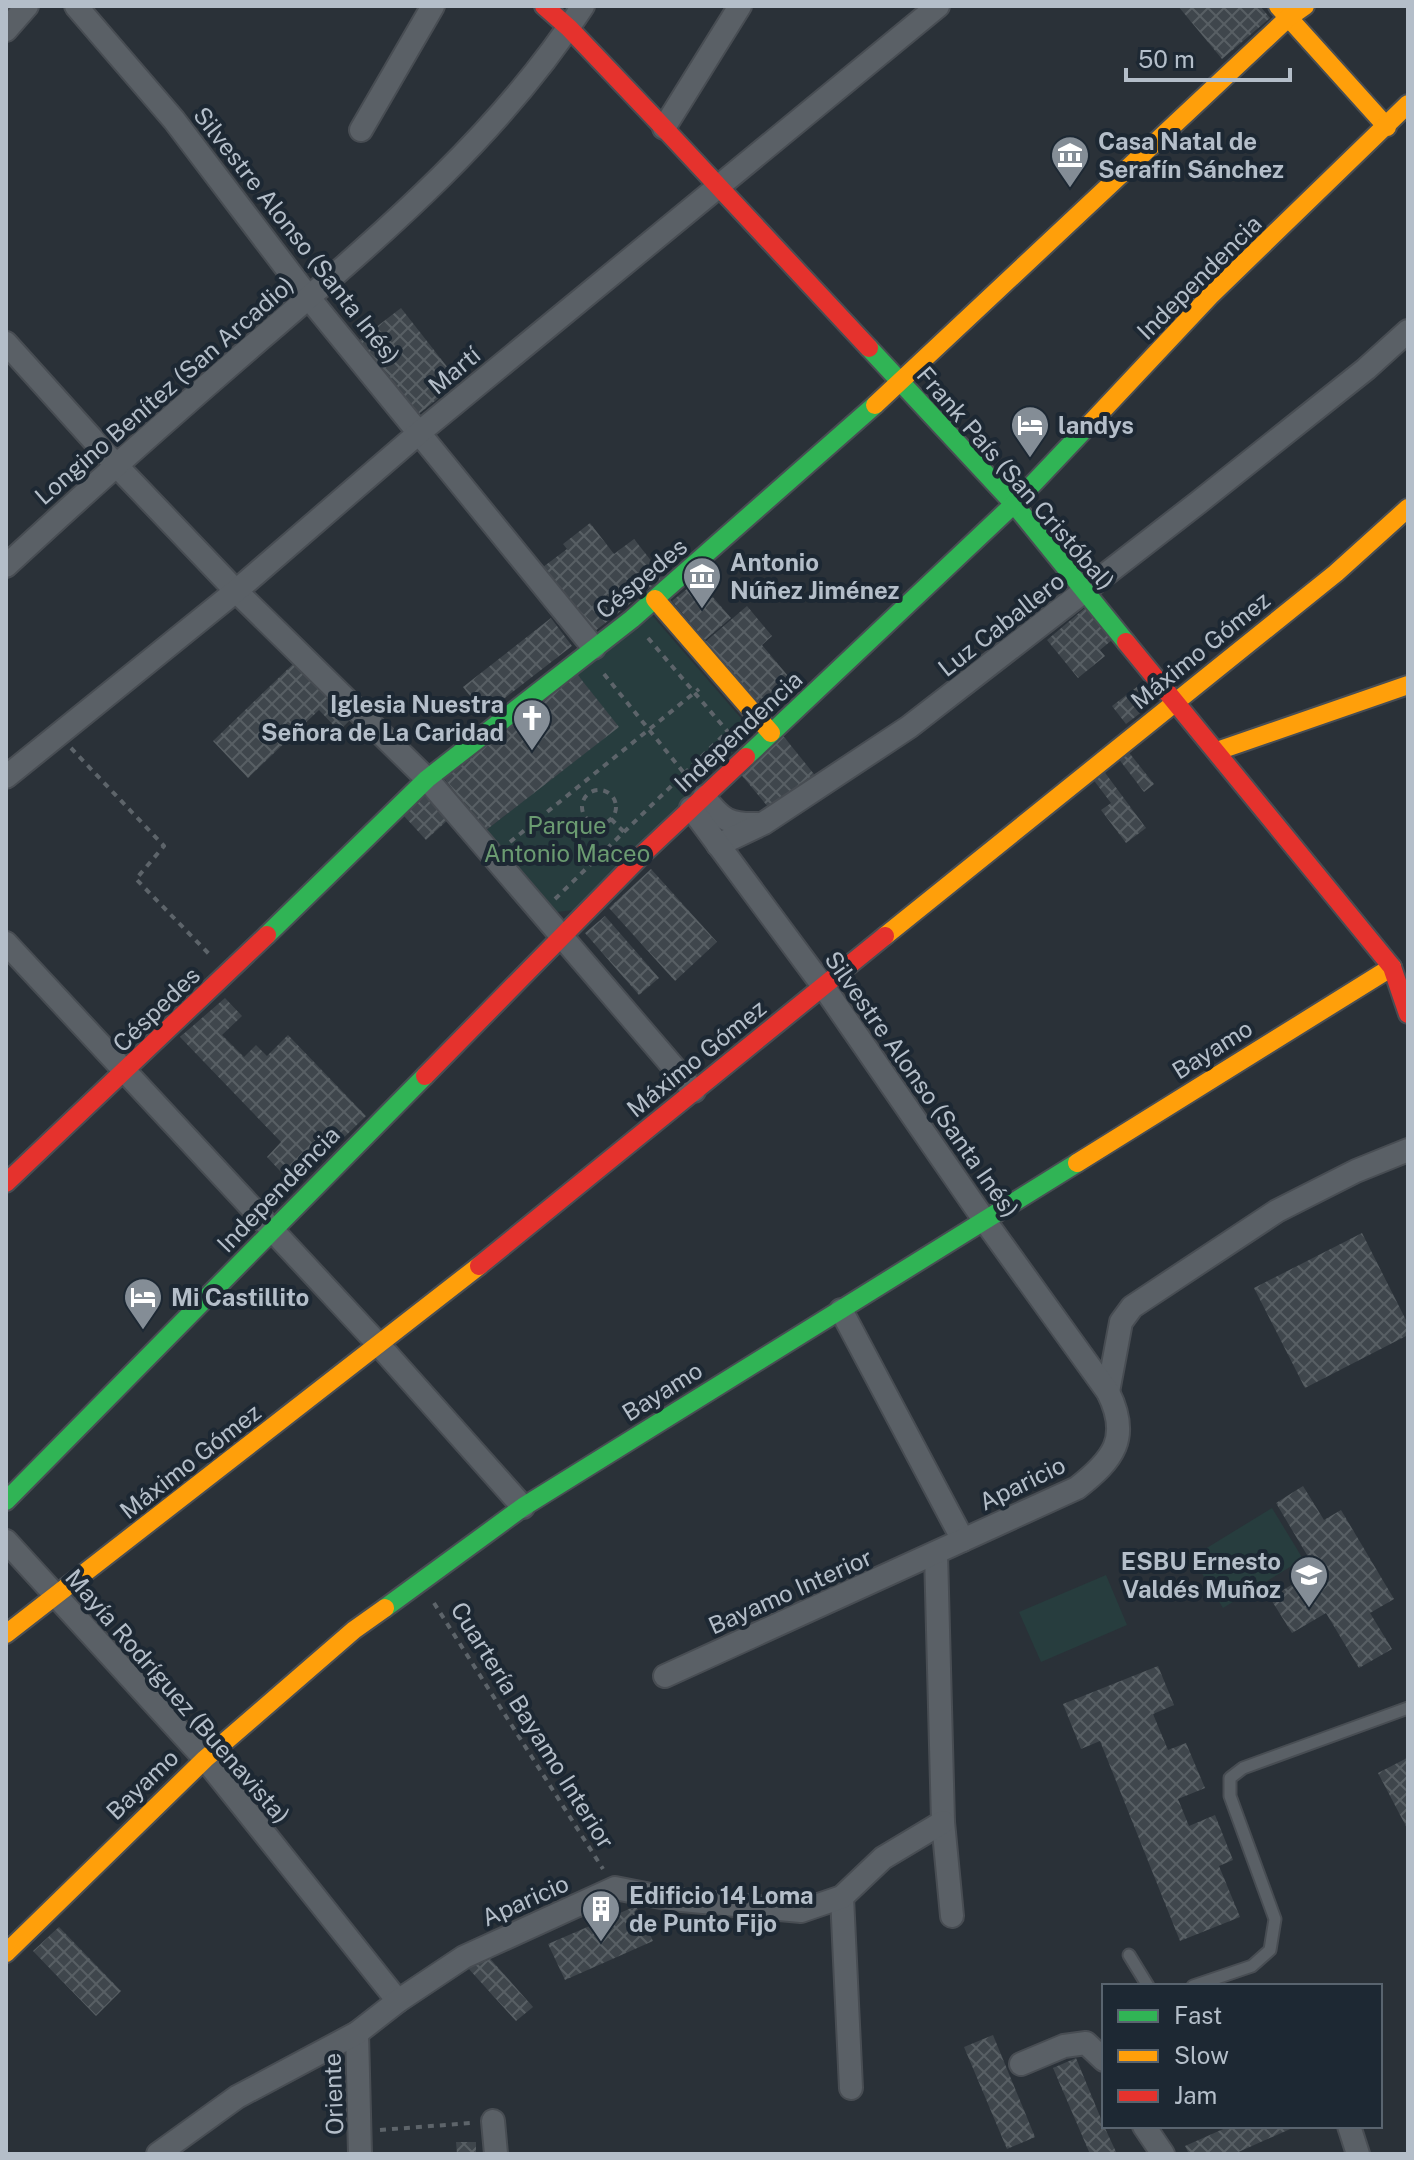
<svg xmlns="http://www.w3.org/2000/svg" width="1414" height="2160" viewBox="0 0 1414 2160" font-family="'Public Sans',sans-serif">
  <defs>
    <pattern id="building-cross-hatch" width="8" height="8" patternUnits="userSpaceOnUse" patternTransform="scale(2)"><rect width="8" height="8" fill="#3f464c"/><path d="M0 0l8 8M0 8l8-8" fill="none" stroke="#585f64"/></pattern>
  </defs>
  <rect width="100%" height="100%" fill="#2a3138"/>
  <!-- green -->
  <g fill="#273d3e">
    <polygon points="650,613 753,732 574,910 557,912 485,831 618,727 577,674"/>
    <polygon points="1272,1508 1303,1559 1223,1608 1192,1557"/>
    <polygon points="1106,1575 1127,1625 1041,1662 1019,1612"/>
  </g>
  <!-- building -->
  <g fill="url(#building-cross-hatch)">
    <polygon points="1178,6 1260,6 1270,18 1222,59"/>
    <polygon points="401,308 459,382 416,416 358,341"/>
    <polygon points="590,523 614,554 634,539 664,577 590,635 539,570 567,549 563,544"/>
    <polygon points="698,580 731,618 705,640 672,601"/>
    <polygon points="747,606 772,636 762,645 799,689 768,715 705,642"/>
    <polygon points="1086,607 1112,640 1100,650 1105,656 1078,678 1047,640"/>
    <polygon points="551,618 572,646 484,714 463,687"/>
    <polygon points="295,662 350,720 339,731 319,710 248,778 213,741"/>
    <polygon points="577,674 619,727 485,831 444,778"/>
    <polygon points="1146,680 1160,698 1126,724 1112,706"/>
    <polygon points="780,732 818,779 769,808 738,771"/>
    <polygon points="1127,750 1154,784 1144,792 1118,758"/>
    <polygon points="1103,770 1146,828 1126,843 1101,810 1111,803 1092,778"/>
    <polygon points="427,794 450,818 426,840 404,816"/>
    <polygon points="651,869 717,942 675,981 609,908"/>
    <polygon points="605,916 659,978 639,995 585,933"/>
    <polygon points="225,998 242,1016 222,1035 244,1057 256,1045 267,1056 288,1035 366,1116 294,1186 267,1157 281,1142 180,1037"/>
    <polygon points="1362,1233 1408,1324 1408,1335 1305,1388 1254,1288"/>
    <polygon points="1303,1486 1324,1520 1341,1510 1394,1599 1370,1613 1392,1649 1359,1668 1326,1613 1292,1633 1270,1598 1316,1570 1276,1503"/>
    <polygon points="1158,1666 1174,1705 1153,1714 1168,1750 1186,1743 1205,1788 1178,1799 1189,1826 1215,1815 1233,1860 1219,1866 1240,1917 1180,1941 1100,1741 1081,1749 1063,1704"/>
    <polygon points="1407,1758 1408,1760 1408,1830 1378,1773"/>
    <polygon points="636,1906 653,1941 565,1980 548,1944"/>
    <polygon points="59,1927 121,1991 96,2016 33,1951"/>
    <polygon points="486,1954 533,2007 516,2021 468,1968"/>
    <polygon points="993,2035 1035,2137 1007,2149 964,2047"/>
    <polygon points="1076,2058 1104,2126 1117,2154 1090,2154 1053,2068"/>
    <polygon points="1230,2126 1297,2126 1234,2154 1189,2154 1185,2146"/>
    <polygon points="456,2142 476,2142 476,2154 457,2154"/>
  </g>
  <g fill="none" stroke-linecap="round" stroke-linejoin="round">
    <!-- lane casing -->
    <g stroke="#484d53" stroke-width="15">
      <g id="lane">
        <polyline points="1129,1955 1148,1986"/>
        <polyline points="1193,1986 1252,1966 1270,1950 1275,1919 1230,1796 1230,1778 1243,1768 1408,1708"/>
      </g>
    </g>
    <!-- street casing -->
    <g stroke="#484d53" stroke-width="26">
      <g id="street">
        <polyline points="76,6 174,120 309,298 594,648"/>
        <polyline points="6,30 27,6"/>
        <polyline points="664,128 740,6"/>
        <polyline points="361,130 433,6"/>
        <polyline points="6,343 115,464 236,591 427,779 694,1091"/>
        <path d="M6 566C91 487 177 411 264 336 380 236 499 136 583 6"/>
        <polyline points="6,777 236,591 420,432 938,6"/>
        <path d="M704 797C722 820 729 825 758 824"/>
        <polyline points="718,845 764,823 909,727 1199,502 1366,369 1408,331"/>
        <polyline points="6,943 379,1345 523,1507"/>
        <polyline points="841,1310 963,1540"/>
        <polyline points="1108,1392 1121,1322 1132,1307 1277,1211 1356,1171 1408,1150"/>
        <polyline points="6,1541 205,1759 398,2001"/>
        <polyline points="936,1553 943,1822 952,1916"/>
        <path d="M665 1676 1077 1488C1113 1460 1131 1438 1108 1392L985 1221 823 986 691 808"/>
        <polyline points="842,1897 851,2088"/>
        <polyline points="357,2033 360,2154"/>
        <polyline points="1021,2064 1064,2046 1086,2043 1104,2060"/>
        <polyline points="493,2121 496,2154"/>
        <polyline points="1144,2126 1163,2154"/>
        <polyline points="1349,2126 1358,2154"/>
        <polyline points="158,2154 237,2097 357,2033 398,2001 464,1957 615,1888 671,1899 801,1911 842,1897 883,1858 943,1822"/>
      </g>
    </g>
    <!-- fast casing -->
    <g stroke="#484d53" stroke-width="22">
      <g id="fast">
        <polyline points="869,348 1014,504 1126,642"/>
        <polyline points="746,757 1014,504 1086,428"/>
        <polyline points="267,935 427,779 632,619 875,405"/>
        <polyline points="6,1501 425,1076"/>
        <polyline points="385,1608 523,1507 1077,1163"/>
      </g>
    </g>
    <!-- slow casing -->
    <g stroke="#484d53" stroke-width="22">
      <g id="slow">
        <polyline points="1278,6 1387,127"/>
        <polyline points="875,405 1288,18 1305,6"/>
        <polyline points="1086,428 1210,296 1408,104"/>
        <polyline points="655,599 771,733"/>
        <polyline points="1217,751 1408,685"/>
        <polyline points="885,936 1336,573 1408,508"/>
        <polyline points="1077,1163 1392,967"/>
        <polyline points="6,1634 479,1266"/>
        <polyline points="6,1953 205,1759 354,1630 385,1608"/>
      </g>
    </g>
    <!-- jam casing -->
    <g stroke="#484d53" stroke-width="22">
      <g id="jam">
        <polyline points="544,6 569,28 664,128 869,348"/>
        <polyline points="1126,642 1392,967 1408,1014"/>
        <polyline points="425,1076 644,853 746,757"/>
        <polyline points="6,1183 267,935"/>
        <polyline points="479,1266 885,936"/>
      </g>
    </g>
    <!-- path -->
    <g stroke="#5d646a" stroke-width="4" stroke-dasharray="6 6" stroke-linecap="butt">
      <polyline points="648,638 728,732"/>
      <polyline points="604,674 684,773"/>
      <polyline points="71,748 164,846 136,879 210,955"/>
      <circle cx="599" cy="807" r="17"/>
      <polyline points="611,819 626,834"/>
      <polyline points="510,842 699,689"/>
      <polyline points="555,899 728,731"/>
      <polyline points="434,1603 603,1869"/>
      <polyline points="380,2130 471,2123"/>
    </g>
    <!-- lane -->
    <use href="#lane" stroke="#5a6066" stroke-width="11"/>
    <!-- street -->
    <use href="#street" stroke="#5a6066" stroke-width="22"/>
    <!-- fast -->
    <use href="#fast" stroke="#30b455" stroke-width="18"/>
    <!-- slow -->
    <use href="#slow" stroke="#ff9f0a" stroke-width="18"/>
    <!-- jam -->
    <use href="#jam" stroke="#e5322d" stroke-width="18"/>
  </g>
  <!-- icons -->
  <defs>
    <g id="museum-pin" transform="scale(2)"><path d="M0 17L-7.5 6A9.5 9.5 0 1 1 7.5 6Z" fill="#848d96" stroke="#1d2833"/><path d="M0-6L6-3V-2H-6V-3ZM-5-1h2V3h-2ZM-1-1h2V3h-2ZM3-1h2V3H3ZM-6 4H6V6H-6Z" fill="#fff"/></g>
    <g id="hotel-pin" transform="scale(2)"><path d="M0 17L-7.5 6A9.5 9.5 0 1 1 7.5 6Z" fill="#848d96" stroke="#1d2833"/><path d="M-6-4.5h1.5V1H6V5H4.5V3h-9V5H-6ZM-4 0a1.8 1.8 0 1 1 3.6 0ZM.5 0V-2.5h3Q6-2.5 6 0Z" fill="#fff"/></g>
    <g id="church-pin" transform="scale(2)"><path d="M0 17L-7.5 6A9.5 9.5 0 1 1 7.5 6Z" fill="#848d96" stroke="#1d2833"/><path d="M-1.2-6h2.4v3.5h3.3v2.4h-3.3V6h-2.4V-.1h-3.3v-2.4h3.3Z" fill="#fff"/></g>
    <g id="school-pin" transform="scale(2)"><path d="M0 17L-7.5 6A9.5 9.5 0 1 1 7.5 6Z" fill="#848d96" stroke="#1d2833"/><path d="M0-5L7-2L0 1L-7-2ZM-4 1L0 2.5L4 1V4Q0 6-4 4Z" fill="#fff"/></g>
    <g id="building-pin" transform="scale(2)"><path d="M0 17L-7.5 6A9.5 9.5 0 1 1 7.5 6Z" fill="#848d96" stroke="#1d2833"/><path d="M-4-6H4V6H1V3H-1V6H-4ZM-2.5-4.3h1.7v1.8h-1.7ZM.8-4.3h1.7v1.8H.8ZM-2.5-1h1.7V.8h-1.7ZM.8-1h1.7V.8H.8Z" fill="#fff"/></g>
  </defs>
  <g fill-rule="evenodd">
    <use href="#museum-pin" x="1070" y="155"/>
    <use href="#hotel-pin" x="1030" y="425"/>
    <use href="#museum-pin" x="702" y="576"/>
    <use href="#church-pin" x="532" y="718"/>
    <use href="#hotel-pin" x="143" y="1297"/>
    <use href="#school-pin" x="1309" y="1575"/>
    <use href="#building-pin" x="601" y="1909"/>
  </g>
  <g text-anchor="middle" dominant-baseline="central" stroke-width="8" stroke-linejoin="round" paint-order="stroke">
    <!-- poi labels -->
    <g font-size="24" font-weight="bold" fill="#b4bec9" stroke="#1d2833" text-anchor="start">
      <text x="1098" y="141">Casa Natal de<tspan x="1098" dy="28">Serafín Sánchez</tspan></text>
      <text x="1058" y="425">landys</text>
      <text x="730" y="562">Antonio<tspan x="730" dy="28">Núñez Jiménez</tspan></text>
      <text x="504" y="704" text-anchor="end">Iglesia Nuestra<tspan x="504" dy="28">Señora de La Caridad</tspan></text>
      <text x="171" y="1297">Mi Castillito</text>
      <text x="1281" y="1561" text-anchor="end">ESBU Ernesto<tspan x="1281" dy="28">Valdés Muñoz</tspan></text>
      <text x="629" y="1895">Edificio 14 Loma<tspan x="629" dy="28">de Punto Fijo</tspan></text>
    </g>
    <!-- street labels -->
    <g font-size="24" fill="#b4bec9" stroke="#1d2833">
      <text transform="translate(297 235) rotate(52)">Silvestre Alonso (Santa Inés)</text>
      <text transform="translate(1199 277) rotate(-45)">Independencia</text>
      <text transform="translate(454 370) rotate(-40)">Martí</text>
      <text transform="translate(164 390) rotate(-41)">Longino Benítez (San Arcadio)</text>
      <text transform="translate(1016 478) rotate(49)">Frank País (San Cristóbal)</text>
      <text transform="translate(641 578) rotate(-40)">Céspedes</text>
      <text transform="translate(1001 624) rotate(-38)">Luz Caballero</text>
      <text transform="translate(1200 650) rotate(-39)">Máximo Gómez</text>
      <text transform="translate(738 731) rotate(-43)">Independencia</text>
      <text transform="translate(156 1009) rotate(-44)">Céspedes</text>
      <text transform="translate(1212 1049) rotate(-32)">Bayamo</text>
      <text transform="translate(696 1058) rotate(-39)">Máximo Gómez</text>
      <text transform="translate(922 1084) rotate(55)">Silvestre Alonso (Santa Inés)</text>
      <text transform="translate(278 1189) rotate(-46)">Independencia</text>
      <text transform="translate(662 1391) rotate(-32)">Bayamo</text>
      <text transform="translate(190 1461) rotate(-38)">Máximo Gómez</text>
      <text transform="translate(1022 1483) rotate(-26)">Aparicio</text>
      <text transform="translate(790 1591) rotate(-24)">Bayamo Interior</text>
      <text transform="translate(178 1696) rotate(49)">Mayía Rodríguez (Buenavista)</text>
      <text transform="translate(533 1725) rotate(58)">Cuartería Bayamo Interior</text>
      <text transform="translate(142 1784) rotate(-44)">Bayamo</text>
      <text transform="translate(525 1900) rotate(-24)">Aparicio</text>
      <text transform="translate(333 2094) rotate(-92)">Oriente</text>
    </g>
    <!-- park labels -->
    <g font-size="24" fill="#6b9b71" stroke="#1d2833">
      <text x="567" y="825">Parque<tspan x="567" dy="28">Antonio Maceo</tspan></text>
    </g>
  </g>
  <!-- border -->
  <rect width="1414" height="2160" fill="none" stroke="#b4bec9" stroke-width="16"/>
  <!-- legend -->
  <rect x="1102" y="1984" width="280" height="144" fill="#1d2833" stroke="#59646f" stroke-width="2"/>
  <rect x="1118" y="2010" width="40" height="12" fill="#30b455" stroke="#59646f" stroke-width="2"/>
  <text x="1174" y="2024" font-size="24" fill="#b4bec9">Fast</text>
  <rect x="1118" y="2050" width="40" height="12" fill="#ff9f0a" stroke="#59646f" stroke-width="2"/>
  <text x="1174" y="2064" font-size="24" fill="#b4bec9">Slow</text>
  <rect x="1118" y="2090" width="40" height="12" fill="#e5322d" stroke="#59646f" stroke-width="2"/>
  <text x="1174" y="2104" font-size="24" fill="#b4bec9">Jam</text>
  <!-- scale -->
  <path d="M1126 68v12h164v-12" fill="none" stroke="#b4bec9" stroke-width="4"/>
  <text x="1138" y="68" font-size="24" fill="#b4bec9" stroke="#1d2833" stroke-width="6" paint-order="stroke">50 m</text>
</svg>
